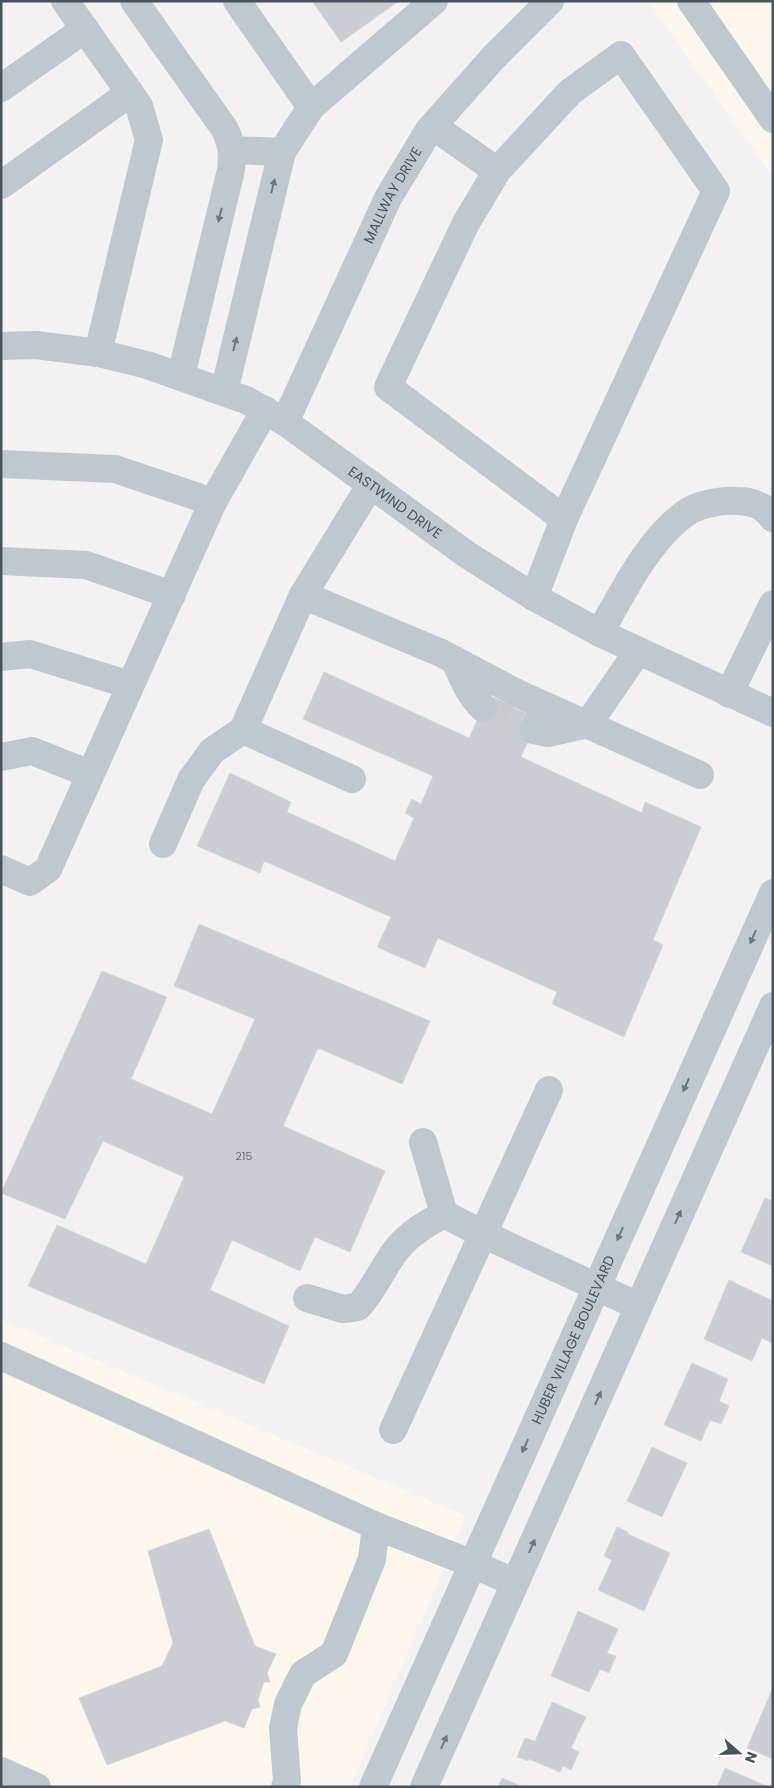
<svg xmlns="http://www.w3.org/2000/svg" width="774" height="1788" viewBox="0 0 774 1788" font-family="Poppins,sans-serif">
  <rect width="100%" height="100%" fill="#f3f1f1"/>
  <!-- commercial -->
  <g fill="#fcf7ec">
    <polygon points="648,1 773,1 773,177"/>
    <polygon points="1,1320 466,1516 350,1787 1,1787"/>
  </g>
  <!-- building -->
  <g fill="#cbcdd3" stroke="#d5d7dc">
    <polygon points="312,1 399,1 341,42"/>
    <polygon points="324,672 469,738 488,697 538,718 521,757 642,813 645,802 701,827 653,940 663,945 624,1037 552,1004 557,992 438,938 425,968 377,947 391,917 264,861 260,873 197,846 230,773 291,802 287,812 395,861 414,818 405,813 412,799 421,804 433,776 303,719"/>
    <polygon points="199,924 430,1021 402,1084 318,1048 283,1126 385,1171 350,1252 315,1237 300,1271 232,1240 210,1290 289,1326 264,1384 28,1286 57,1225 146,1264 184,1177 103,1141 65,1219 1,1193 102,971 167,997 131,1079 212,1114 255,1019 174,986"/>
    <polygon points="765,1198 773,1201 773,1266 741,1252"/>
    <polygon points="729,1280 773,1301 773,1342 772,1343 762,1338 752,1361 704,1339"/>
    <polygon points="692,1363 728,1379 719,1401 729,1406 721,1424 710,1420 701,1441 664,1425"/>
    <polygon points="652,1447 687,1463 662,1517 627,1501"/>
    <polygon points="617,1527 628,1532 628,1534 670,1553 644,1611 598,1590 612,1560 604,1556"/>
    <polygon points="209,1529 255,1646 276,1654 267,1673 270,1682 264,1682 258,1699 260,1707 252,1709 244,1728 225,1721 107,1765 79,1698 162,1666 173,1643 148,1551"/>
    <polygon points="578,1611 618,1629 607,1653 616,1656 609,1673 600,1669 589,1692 551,1676"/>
    <polygon points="772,1690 773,1690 773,1759 747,1748"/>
    <polygon points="552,1702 586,1717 571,1748 579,1752 571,1770 563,1766 560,1772 529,1759 528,1761 517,1757 525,1738 535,1741"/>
    <polygon points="725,1768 769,1787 717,1787"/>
    <polygon points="502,1778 523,1787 498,1787"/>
  </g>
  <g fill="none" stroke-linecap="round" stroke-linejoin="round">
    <!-- minor-tunnel -->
    <polyline stroke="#c8cacc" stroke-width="28" stroke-dasharray="28 14" stroke-linecap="butt" points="483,708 533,730"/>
    <!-- minor -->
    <g stroke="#bfc8cf" stroke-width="28">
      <polyline points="65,1 139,106 149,140 98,353"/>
      <path d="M134 1 224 128C232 143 233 154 231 170L181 376"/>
      <polyline points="691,1 773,119"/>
      <polyline points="1,88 85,29"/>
      <polyline points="311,107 434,1"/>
      <polyline points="433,126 497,171 466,223 388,387 564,519 534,597"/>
      <polyline points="232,150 282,152"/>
      <polyline points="497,171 570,92 621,55 716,191 564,519"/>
      <polyline points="1,185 130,93"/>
      <path id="s1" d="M1 346 36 345 98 353 147 365 246 400 285 422 466 554 534 597 600 633 773 713"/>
      <polyline points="224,392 282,152 311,107 237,1"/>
      <path id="s2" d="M285 422 388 198 429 130 493 58 550 1"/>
      <polyline points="1,464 115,469 213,502"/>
      <polyline points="1,561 86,565 172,595"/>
      <polyline points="303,595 441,653 519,694 700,775"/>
      <path d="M600 633C621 595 650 537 686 513 698 504 722 500 737 501 751 501 764 505 773 518"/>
      <polyline points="1,657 30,654 130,685"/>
      <path d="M455 661C463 679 469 694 483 708"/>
      <polyline points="729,694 773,604"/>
      <polyline points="243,730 352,779"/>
      <polyline points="533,730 548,733 588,724 638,651"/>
      <polyline points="1,757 32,751 90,774"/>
      <polyline points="163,844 191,780 212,751 243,730 303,595 371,484"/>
      <polyline points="1,869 30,882 48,869 213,502 265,410"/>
      <polyline points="549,1090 483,1234 638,1306"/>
      <path d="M307 1298 343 1309 358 1307C374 1290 382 1268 397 1249 410 1233 426 1224 444 1214"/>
      <polyline points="1,1356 376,1526 372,1559 334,1654 303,1674 288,1704 283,1728 287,1781 285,1787"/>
      <polyline points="393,1430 483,1234 444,1214 423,1142"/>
      <polyline points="376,1526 473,1564 515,1583"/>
      <polyline points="1,1771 37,1787"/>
      <path id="s3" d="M373 1787 773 893"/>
      <polyline points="424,1787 773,1006"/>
    </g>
  </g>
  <!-- one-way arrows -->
  <defs><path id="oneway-solid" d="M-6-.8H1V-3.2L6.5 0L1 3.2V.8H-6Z" transform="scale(1.25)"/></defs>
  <g fill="#6c7780">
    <use href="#oneway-solid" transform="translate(273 186) rotate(-76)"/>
    <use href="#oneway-solid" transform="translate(220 215) rotate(104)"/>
    <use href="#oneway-solid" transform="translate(235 344) rotate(-76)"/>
    <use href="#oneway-solid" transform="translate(753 937) rotate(114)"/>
    <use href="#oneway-solid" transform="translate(686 1085) rotate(114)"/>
    <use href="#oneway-solid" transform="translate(678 1217) rotate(-66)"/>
    <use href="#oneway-solid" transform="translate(620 1234) rotate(114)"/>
    <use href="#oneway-solid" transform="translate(598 1398) rotate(-66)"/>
    <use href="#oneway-solid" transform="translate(525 1446) rotate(114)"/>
    <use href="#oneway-solid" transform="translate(532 1546) rotate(-66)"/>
    <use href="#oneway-solid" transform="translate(444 1742) rotate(-66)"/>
  </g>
  <g text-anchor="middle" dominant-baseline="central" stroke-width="4.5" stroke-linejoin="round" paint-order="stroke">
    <!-- number labels -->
    <g font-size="11" fill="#6a727b">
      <text x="244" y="1156">215</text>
    </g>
    <!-- street labels -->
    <g font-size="14" fill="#49545e" stroke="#fff">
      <text stroke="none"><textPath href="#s2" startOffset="251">MALLWAY DRIVE</textPath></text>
      <text stroke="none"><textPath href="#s1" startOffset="434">EASTWIND DRIVE</textPath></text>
      <text stroke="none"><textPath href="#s3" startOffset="490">HUBER VILLAGE BOULEVARD</textPath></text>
    </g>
  </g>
  <!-- border -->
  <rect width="774" height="1788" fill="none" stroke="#49545e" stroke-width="5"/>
  <!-- north arrow -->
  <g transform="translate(739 1753) rotate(110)" stroke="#ffffff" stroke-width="4" paint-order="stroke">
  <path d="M0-4L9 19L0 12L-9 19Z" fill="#49545e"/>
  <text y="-8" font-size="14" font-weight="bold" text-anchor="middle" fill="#49545e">N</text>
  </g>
</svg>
